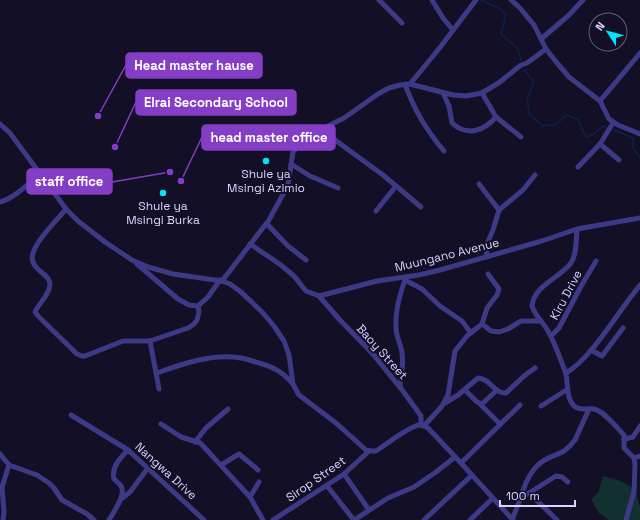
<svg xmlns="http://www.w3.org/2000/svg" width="640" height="520" viewBox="0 0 640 520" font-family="'Space Grotesk',sans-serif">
  <rect width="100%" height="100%" fill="#130f26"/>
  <!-- green -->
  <polygon fill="#12302f" points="603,476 621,481 635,489 639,504 640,505 640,520 609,520 599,513 591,499 598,493"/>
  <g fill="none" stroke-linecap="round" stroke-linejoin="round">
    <!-- stream -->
    <g stroke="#0c2248" stroke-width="1.5">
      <polyline points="481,0 500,9 506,15 501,34 518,49 521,60"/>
      <polyline points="524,69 534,82 527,100 530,115 543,126 557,124 566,115 578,120 586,137 594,134 603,126 606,127"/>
      <polyline points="614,130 633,138 633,148 640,157"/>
    </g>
    <!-- minor -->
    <g stroke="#3d3a85" stroke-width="5">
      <polyline points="379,0 402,23"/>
      <polyline points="432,0 443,18 453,30"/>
      <polyline points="511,0 520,8 534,25 546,49 557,63 569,77 600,101 609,119 618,125 640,134"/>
      <polyline points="541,39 568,16 583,0"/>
      <path d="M405 84C414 110 427 131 444 151"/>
      <polyline points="410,84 438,50 476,0"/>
      <path d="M443 93 449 106 452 123C467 137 484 131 496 117"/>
      <polyline points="482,93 496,117 521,137"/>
      <polyline points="600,101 640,53"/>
      <path d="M0 124 10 133 66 209 78 221 105 242 132 260 148 267 173 274 222 281 230 284 241 292 263 313 274 326 284 341 289 355 293 384 299 395 336 423 366 450 372 451H376C385 445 410 426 419 425 423 425 425 427 428 428L461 463 513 520"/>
      <polyline points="324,128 335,140 383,175 421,207"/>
      <polyline points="600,144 619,160"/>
      <polyline points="291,164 310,176 338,188"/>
      <polyline points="578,167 600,144 613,123"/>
      <polyline points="479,184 499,210 493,230 486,246 487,257"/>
      <path d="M0 202C15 198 29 183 41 173"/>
      <path d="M66 209C57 220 34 242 32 257 32 261 34 265 37 268 41 273 50 277 50 284 50 294 39 303 35 312L39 317 77 354 82 356H85L123 341H150L188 328 194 324 197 320 199 312 198 306"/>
      <polyline points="499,210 523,190 535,175"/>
      <polyline points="376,211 396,186"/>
      <polyline points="267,224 288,246 306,260"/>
      <path d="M577 229C576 239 577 254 571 263 560 278 534 285 532 306 535 316 543 322 548 331 555 343 560 358 565 371 569 382 565 397 574 406 579 411 588 408 594 409 604 411 617 428 624 435V448L634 458 635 465 634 492 626 520"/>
      <polyline points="250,244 281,265 294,276 306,291 319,296 377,281 419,275 440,270 542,241 577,229 640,218"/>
      <polyline points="137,264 178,299 189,305 198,306 208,297 220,280"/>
      <polyline points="405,280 422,289 440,306 462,321 471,333"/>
      <polyline points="222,281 269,220 288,185 293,152 305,139 320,130 344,118 378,94 389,88 400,85 410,84 453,95 466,96 482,93 500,82 521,65 527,63 546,49"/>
      <polyline points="319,296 339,319 372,353 403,391 421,416 421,425"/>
      <polyline points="482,324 491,331 499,332 508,329 521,321 541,321"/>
      <polyline points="551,336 559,328 580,288 596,261"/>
      <polyline points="150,341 159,389"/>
      <polyline points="591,350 602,356 623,328"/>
      <path d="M157 373C182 364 213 353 241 358 247 359 253 361 259 363 273 367 283 372 292 383"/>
      <path d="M566 373C592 358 619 310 640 285"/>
      <path d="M400 387C401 376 404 364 402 353 401 344 396 337 396 328 395 310 400 294 406 277"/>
      <polyline points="465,390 477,402 482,404 497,390"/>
      <path d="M445 403 458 395 478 378C490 378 494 394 506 393L524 376 535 368"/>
      <polyline points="480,404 500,424"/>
      <polyline points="541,406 568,389"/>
      <polyline points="71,415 128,450 204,520"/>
      <polyline points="161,424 181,437 200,443 204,447 250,497 263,520"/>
      <polyline points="424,426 442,406 448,395 455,351 467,336 482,324 487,308 497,295 499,289 488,274"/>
      <polyline points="625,439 633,437 640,426"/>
      <polyline points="195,442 206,428 228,409"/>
      <polyline points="0,454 9,465 37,475 49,483 54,488 62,500 87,514 94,520"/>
      <polyline points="634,458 640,456"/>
      <polyline points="461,463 520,405"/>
      <polyline points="221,465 239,454 258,470"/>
      <polyline points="344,474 369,510"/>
      <polyline points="327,486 354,520"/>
      <polyline points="529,493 557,520"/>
      <polyline points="250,497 259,482"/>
      <polyline points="521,498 556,476 562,477 568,482"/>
      <polyline points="121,499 130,492 148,468"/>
      <path d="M512 519C521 502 523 480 537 466 544 458 555 456 564 451 568 448 572 444 575 440L589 409"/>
      <polyline points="3,520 4,512 2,487 9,465"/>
      <path d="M109 520C113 513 127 494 121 486 119 483 116 481 114 479 111 467 121 457 128 450"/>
      <polyline points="273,520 344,474 369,451"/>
      <polyline points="354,520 388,498 414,487 436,472 455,457"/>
      <polyline points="424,520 472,475"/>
      <polyline points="470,520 493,498"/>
    </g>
  </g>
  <!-- markers -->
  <g fill="#00e5ff" stroke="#130f26" stroke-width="1.5">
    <circle cx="266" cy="161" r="4"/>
    <circle cx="163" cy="193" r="4"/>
  </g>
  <g text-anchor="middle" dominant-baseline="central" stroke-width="4" stroke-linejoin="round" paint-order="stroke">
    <!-- poi labels -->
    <g font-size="12" fill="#d9d4ff" stroke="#130f26">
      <text x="266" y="174">Shule ya<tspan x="266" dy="14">Msingi Azimio</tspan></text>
      <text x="163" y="206">Shule ya<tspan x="163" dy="14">Msingi Burka</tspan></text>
    </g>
    <!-- street labels -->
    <g font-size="12" fill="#d9d4ff" stroke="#130f26">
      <text transform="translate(447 255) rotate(-14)">Muungano Avenue</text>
      <text transform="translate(566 295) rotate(-62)">Kiru Drive</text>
      <text transform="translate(382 352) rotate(48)">Baoy Street</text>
      <text transform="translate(166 471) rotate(42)">Nangwa Drive</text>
      <text transform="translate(316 479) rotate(-35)">Sirop Street</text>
    </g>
  </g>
  <!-- callouts -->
  <path fill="none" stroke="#843dc5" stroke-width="1.5" d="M98 116L126 65M115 147L136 102M181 181L202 137M170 172L112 182"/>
  <g fill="#843dc5" stroke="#130f26" stroke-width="1.5">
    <circle cx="98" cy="116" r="4"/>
    <circle cx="115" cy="147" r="4"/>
    <circle cx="181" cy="181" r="4"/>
    <circle cx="170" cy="172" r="4"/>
  </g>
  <g fill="#843dc5" stroke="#843dc5" stroke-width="1.5">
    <rect x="126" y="53" width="136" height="25" rx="4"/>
    <rect x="136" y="90" width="160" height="25" rx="4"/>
    <rect x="202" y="125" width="133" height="25" rx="4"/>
    <rect x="27" y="169" width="85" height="25" rx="4"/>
  </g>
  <g font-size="13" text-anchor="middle" font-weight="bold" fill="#fff">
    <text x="194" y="70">Head master hause</text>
    <text x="216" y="107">Elrai Secondary School</text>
    <text x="269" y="142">head master office</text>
    <text x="69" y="186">staff office</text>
  </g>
  <!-- north arrow -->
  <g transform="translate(608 32) rotate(306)"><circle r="19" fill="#130f26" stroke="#625e7d"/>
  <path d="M0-3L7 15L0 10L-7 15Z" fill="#00e5ff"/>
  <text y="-6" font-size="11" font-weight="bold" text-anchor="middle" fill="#d9d4ff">N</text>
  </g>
  <!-- scale -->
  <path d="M500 500v6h75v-6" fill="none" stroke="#d9d4ff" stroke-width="2"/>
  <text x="506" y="500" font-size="12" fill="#d9d4ff" stroke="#130f26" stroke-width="3" paint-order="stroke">100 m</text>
</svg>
